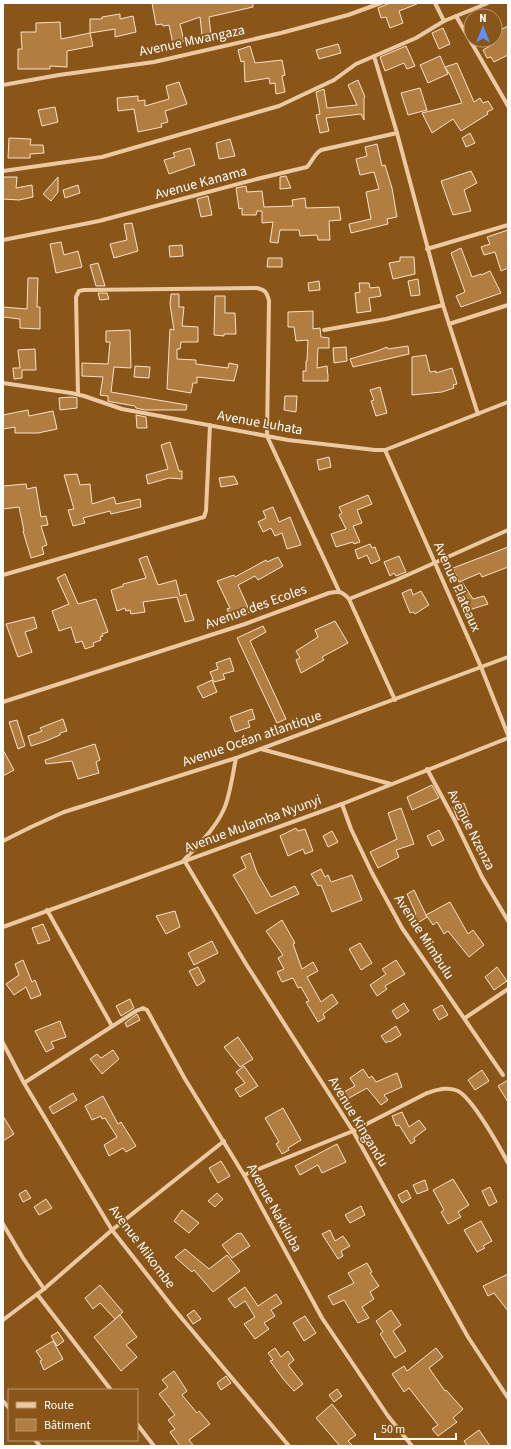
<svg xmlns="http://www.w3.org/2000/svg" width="511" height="1449" viewBox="0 0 511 1449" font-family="'Source Sans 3',sans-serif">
  <rect width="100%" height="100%" fill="#895519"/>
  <!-- building -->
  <g fill="#b27d41" stroke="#fae2c7">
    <polygon points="152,3 253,3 253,7 209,17 211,35 202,36 200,17 180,24 184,41 173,44 169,25 163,26 162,24 156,25"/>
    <polygon points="390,3 417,3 417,4 399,11 403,23 390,28 386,17 381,18 378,8"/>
    <polygon points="120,14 120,19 133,16 136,32 115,37 115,29 90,33 90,19 102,19 102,17"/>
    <polygon points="495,18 502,29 508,26 508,55 494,62 491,57 487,58 483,50 495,43"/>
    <polygon points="60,22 61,39 90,33 93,46 67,51 67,67 50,66 50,69 18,69 18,49 22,49 21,32 36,32 36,23"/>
    <polygon points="443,28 450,44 439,49 432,33"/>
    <polygon points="338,44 341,53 319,59 316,50"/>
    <polygon points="250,46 255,63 282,60 285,75 282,76 285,92 276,94 275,83 270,84 269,78 245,82 244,61 241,62 238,50"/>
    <polygon points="406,46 415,66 407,69 404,63 385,71 380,57"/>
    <polygon points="440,56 448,74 428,83 420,65"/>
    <polygon points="457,63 474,102 480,98 483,103 488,101 493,109 487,112 488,114 461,131 453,119 432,133 422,113 462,103 450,75 445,67"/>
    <polygon points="358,80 365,97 364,98 364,120 361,114 326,118 329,131 320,133 316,115 320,114 316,92 324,89 327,108 357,105 348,85"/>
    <polygon points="179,82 187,104 165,111 168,122 161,124 162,127 138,132 134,109 118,111 117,98 138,96 138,101 145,100 145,106 169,99 166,86"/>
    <polygon points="420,88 427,110 408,115 401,93"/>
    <polygon points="55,107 58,122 42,126 38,110"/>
    <polygon points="470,133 475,143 466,147 462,138"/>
    <polygon points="9,138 31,139 30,145 43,145 44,153 30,154 30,158 8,158"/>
    <polygon points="230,139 235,156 219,159 216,143"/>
    <polygon points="377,144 382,166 385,165 392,188 397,217 387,219 388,224 351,233 349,224 371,219 366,192 379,189 374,172 360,175 356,159 367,156 365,147"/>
    <polygon points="190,148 195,165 169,174 164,160 175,157 173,153"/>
    <polygon points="471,171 477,183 464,190 471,211 453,215 441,181"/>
    <polygon points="286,176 291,188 280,189 280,177"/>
    <polygon points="3,177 17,177 16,188 32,185 33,197 19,200 3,199"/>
    <polygon points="58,177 58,192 51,201 43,194"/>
    <polygon points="78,185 80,193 65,198 63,190"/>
    <polygon points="246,186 247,192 262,191 264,207 293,206 292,200 305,198 306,208 339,207 341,220 329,221 330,240 318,240 317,235 300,236 299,230 280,230 278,243 270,242 273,222 262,223 262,211 257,211 256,215 242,215 242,208 239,209 236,188"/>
    <polygon points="208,196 212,215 201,217 197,199"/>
    <polygon points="132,223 138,251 114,258 110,244 127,240 124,224"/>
    <polygon points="508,230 508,268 501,271 495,252 484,255 481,247 490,244 487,237"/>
    <polygon points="61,242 64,255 78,251 82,267 56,273 50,244"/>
    <polygon points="182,245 183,256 170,257 169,246"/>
    <polygon points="461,248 472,277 481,274 481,275 490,271 501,293 461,307 456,296 465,292 451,253"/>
    <polygon points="400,257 414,257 415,274 393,279 389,263 400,261"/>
    <polygon points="268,258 282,258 282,267 267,267"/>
    <polygon points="98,263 105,286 96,286 90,265"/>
    <polygon points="28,278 38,278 37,307 40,307 40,329 20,328 20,319 3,317 3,307 27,309"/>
    <polygon points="418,279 420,295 411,296 408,281"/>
    <polygon points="319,281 320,290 309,291 308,283"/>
    <polygon points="359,283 369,283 370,288 379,287 381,296 369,298 371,311 357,313 355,293 360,292"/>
    <polygon points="98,293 107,293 109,299 100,300"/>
    <polygon points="171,294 179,294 179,307 184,307 182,326 198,327 198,342 181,342 180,349 177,349 177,359 196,360 196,364 228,368 229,363 238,365 234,381 197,377 197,383 193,383 191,393 167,389 170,329 174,330 170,304"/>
    <polygon points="215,296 225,296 225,313 235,313 236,334 224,334 224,336 214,335"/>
    <polygon points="313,311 313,329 320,328 321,337 329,338 329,348 318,348 317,368 327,366 328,376 328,381 303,381 303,371 306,371 306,361 307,361 308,340 296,341 294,327 288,327 288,312"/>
    <polygon points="130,330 131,368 114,367 111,392 187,405 186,410 145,410 136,408 135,406 112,402 108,401 108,396 100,395 103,377 82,376 82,363 108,364 110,342 106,342 106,331"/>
    <polygon points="408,346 409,354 353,367 350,359 377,351 387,347 388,349"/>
    <polygon points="346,347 347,361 334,363 333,348"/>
    <polygon points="35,349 36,370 22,370 22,378 14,379 13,368 20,368 18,350"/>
    <polygon points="426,355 430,372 436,371 436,373 452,368 457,384 453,385 454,388 442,392 412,395 412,357"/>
    <polygon points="135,366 150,367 149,378 134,377"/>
    <polygon points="380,387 387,413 376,416 371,401 374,400 370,390"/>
    <polygon points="285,396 297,396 296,412 284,410"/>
    <polygon points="71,397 77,398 77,408 60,410 59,398"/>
    <polygon points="28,410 29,416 53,411 57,429 38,433 15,433 15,427 3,429 3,415"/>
    <polygon points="136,415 146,417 147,428 137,428"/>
    <polygon points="170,442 179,471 182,471 182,479 169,478 148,484 146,475 168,469 161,445"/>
    <polygon points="329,457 331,467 319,470 317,460"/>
    <polygon points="77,474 80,485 90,484 92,504 114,497 116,504 140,499 141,507 111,514 110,511 83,518 85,523 73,526 68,510 74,509 64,475"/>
    <polygon points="234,476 238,484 221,487 219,478"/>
    <polygon points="26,484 27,489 36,487 41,517 46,516 48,525 41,526 47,545 42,547 44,554 31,558 23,531 24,531 19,507 3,509 3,486"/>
    <polygon points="368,495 372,504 357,510 362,523 353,526 360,542 354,544 353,542 336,547 331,534 346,529 339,515 342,513 339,507"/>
    <polygon points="273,507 279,522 290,517 301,545 287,549 282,533 275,536 271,528 263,532 258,522 266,518 263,511"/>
    <polygon points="370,544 372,548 375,547 380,560 371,564 367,555 358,559 355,550"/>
    <polygon points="508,547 508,567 482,577 480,573 459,582 453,568"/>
    <polygon points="147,556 158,585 176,580 180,596 186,594 194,620 185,622 177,597 143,602 145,612 131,614 130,610 126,611 125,608 117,611 111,590 123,586 123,584 146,578 139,559"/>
    <polygon points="399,556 406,572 396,576 394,573 390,576 384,562"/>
    <polygon points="278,557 283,566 258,580 255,576 238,585 250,612 232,621 227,609 230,608 217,581 234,575 235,577 266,560 267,562"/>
    <polygon points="65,574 78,604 96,599 108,632 102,634 103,636 100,637 101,640 93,643 94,646 85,649 82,641 76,643 71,627 59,631 52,611 69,604 57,578"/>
    <polygon points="462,582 473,599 484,596 488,604 469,610 465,601 462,603 455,590 460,588 458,584"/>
    <polygon points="411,589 413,595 421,591 429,605 415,614 413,612 410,613 402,593"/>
    <polygon points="34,617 37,628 25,632 32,652 18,657 6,624"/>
    <polygon points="335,621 348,643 322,657 324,660 301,673 296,660 300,658 296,651 318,637 315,630"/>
    <polygon points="263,626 266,632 250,641 286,719 277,723 237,638"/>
    <polygon points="230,658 234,671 223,674 225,679 214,682 210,672 218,669 216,663"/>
    <polygon points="212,680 217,692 203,698 197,687"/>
    <polygon points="252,709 255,719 248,721 250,727 235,732 230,717"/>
    <polygon points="63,719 67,731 60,733 60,735 46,741 31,746 28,736 42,731 40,728"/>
    <polygon points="17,720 25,746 18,749 9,722"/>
    <polygon points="95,744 100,760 96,762 99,773 78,779 72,761 46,764 45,760"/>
    <polygon points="3,750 14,770 3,776"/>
    <polygon points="432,785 439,798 412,810 407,797"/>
    <polygon points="464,803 469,816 458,820 453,807"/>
    <polygon points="401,808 414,844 396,850 399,857 378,868 370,852 397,839 388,813"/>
    <polygon points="296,828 298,831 305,829 313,851 305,854 303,849 288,856 280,836"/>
    <polygon points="439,830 444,840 432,846 427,836"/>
    <polygon points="332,831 338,842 328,847 323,836"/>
    <polygon points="250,853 257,873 271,897 295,886 299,894 270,907 256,914 233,875 246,868 241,857"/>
    <polygon points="321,869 325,877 328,875 331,882 352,875 362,900 332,912 321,885 318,886 311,874"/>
    <polygon points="414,890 427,917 418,923 413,915 416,914 407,894"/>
    <polygon points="450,902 468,934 473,930 484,945 469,957 448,931 444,934 437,922 433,925 426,915"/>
    <polygon points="175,911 180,927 166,934 156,916"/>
    <polygon points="282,920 295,943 293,944 302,969 313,962 318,971 307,977 321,1002 332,994 338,1003 323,1014 325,1018 318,1022 306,1002 309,1001 301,987 298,988 293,978 282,982 277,972 284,969 278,958 283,955 266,931"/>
    <polygon points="43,924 50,940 38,944 32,928"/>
    <polygon points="212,941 218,953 194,965 188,953"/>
    <polygon points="360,943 372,963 361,970 349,949"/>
    <polygon points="23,960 32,982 35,980 41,995 31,999 26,987 14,995 6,984 19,975 15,964"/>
    <polygon points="396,960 405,974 385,986 387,989 377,996 370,985 386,974 382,969"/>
    <polygon points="198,967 205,981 197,986 189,971"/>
    <polygon points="497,967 507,981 494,990 485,977"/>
    <polygon points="130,999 134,1008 121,1016 116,1006"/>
    <polygon points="404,1003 409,1011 397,1019 392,1011"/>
    <polygon points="442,1005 448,1015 439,1020 433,1010"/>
    <polygon points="137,1014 140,1020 127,1027 125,1023"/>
    <polygon points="60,1021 66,1037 51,1042 54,1048 46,1052 35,1031"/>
    <polygon points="396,1026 401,1035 390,1042 389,1041 386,1043 381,1036"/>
    <polygon points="238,1037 253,1059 240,1067 224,1047"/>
    <polygon points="113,1050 119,1059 102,1074 90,1059 97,1054 101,1058"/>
    <polygon points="244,1066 258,1086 240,1097 235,1089 245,1083 236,1072"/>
    <polygon points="363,1069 369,1078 372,1076 376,1082 397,1073 402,1087 384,1095 388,1100 381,1105 367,1088 342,1102 338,1095 355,1086 350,1078"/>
    <polygon points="482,1070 489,1081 475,1090 468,1080"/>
    <polygon points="508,1080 508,1102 498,1086"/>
    <polygon points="73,1093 77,1100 53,1114 49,1107"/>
    <polygon points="103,1096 118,1124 121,1122 136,1146 126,1152 123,1148 109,1156 104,1145 117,1137 105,1118 102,1119 101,1116 92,1120 85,1106"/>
    <polygon points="283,1108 301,1140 288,1148 289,1150 282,1154 276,1144 279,1142 265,1118"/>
    <polygon points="402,1112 409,1127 419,1120 426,1129 414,1138 415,1141 411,1144 399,1125 396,1126 392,1116"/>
    <polygon points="3,1116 14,1134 3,1141"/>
    <polygon points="337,1144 346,1162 322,1173 318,1165 300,1175 295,1166"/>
    <polygon points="221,1161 230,1176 218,1183 209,1168"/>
    <polygon points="453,1179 469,1205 458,1212 461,1217 448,1224 441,1212 444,1210 433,1190"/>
    <polygon points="425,1180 428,1190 417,1194 413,1185"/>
    <polygon points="490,1187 497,1202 489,1206 482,1191"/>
    <polygon points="26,1190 31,1198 23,1202 19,1194"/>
    <polygon points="407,1190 411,1198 402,1203 398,1195"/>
    <polygon points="217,1193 223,1199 215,1207 208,1201"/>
    <polygon points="46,1199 52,1208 39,1215 34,1207"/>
    <polygon points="361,1206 365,1215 350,1223 345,1215"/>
    <polygon points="182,1210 199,1223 189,1233 174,1221"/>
    <polygon points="481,1221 492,1241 483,1246 485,1248 477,1252 464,1230"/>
    <polygon points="330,1230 335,1241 343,1236 350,1246 341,1251 343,1256 338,1259 322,1234"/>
    <polygon points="238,1233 239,1234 241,1233 250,1246 232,1258 222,1245"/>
    <polygon points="185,1249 209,1269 227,1255 240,1271 213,1292 194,1270 192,1272 175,1257"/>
    <polygon points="367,1263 372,1272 370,1273 379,1286 370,1292 374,1299 362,1307 369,1318 358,1323 344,1300 333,1305 328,1296 354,1283 348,1273"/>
    <polygon points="508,1274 508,1311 494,1293 488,1296 483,1286"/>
    <polygon points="100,1285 123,1312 115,1319 100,1303 93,1309 85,1298"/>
    <polygon points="245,1287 258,1306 276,1294 282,1303 271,1310 275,1316 264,1323 269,1329 255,1339 244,1324 255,1317 245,1301 235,1308 228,1299"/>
    <polygon points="194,1310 201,1319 193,1324 187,1315"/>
    <polygon points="391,1310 401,1325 393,1331 406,1351 395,1358 380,1334 383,1332 376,1321"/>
    <polygon points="120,1315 137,1337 126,1345 137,1357 121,1371 94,1337"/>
    <polygon points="305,1316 316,1333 304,1341 293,1323"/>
    <polygon points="58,1332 64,1341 57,1346 51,1336"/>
    <polygon points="53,1341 63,1359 44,1370 40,1361 42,1360 36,1351"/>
    <polygon points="275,1348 281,1357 288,1351 294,1360 288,1365 303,1384 294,1391 284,1380 270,1361 273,1360 268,1353"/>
    <polygon points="436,1348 443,1357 429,1368 445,1391 446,1390 463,1409 453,1418 457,1422 438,1436 432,1429 438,1425 409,1388 404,1392 392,1374 404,1366 407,1371"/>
    <polygon points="174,1371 187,1391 182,1395 197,1413 199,1411 210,1424 189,1440 194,1446 180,1446 170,1432 175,1429 168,1420 175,1415 159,1394 168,1387 162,1380"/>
    <polygon points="226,1376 231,1383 221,1390 217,1383"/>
    <polygon points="337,1389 342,1396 334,1402 329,1395"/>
    <polygon points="332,1404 356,1435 348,1441 353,1446 340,1446 316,1418"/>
    <polygon points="479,1430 490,1446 467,1446 464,1441"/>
  </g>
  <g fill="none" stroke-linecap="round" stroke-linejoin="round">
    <!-- street -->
    <g stroke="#edc9a2" stroke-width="4">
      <polyline points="435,3 444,21 488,3"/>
      <polyline points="456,16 508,106"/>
      <polyline points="374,56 397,133 443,305 478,414"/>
      <polyline points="3,85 59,75 154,62 281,33 348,15 381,3"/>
      <polyline points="3,171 102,157 279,106 334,80 356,64 416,38 444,21"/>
      <path d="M3 240 99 221 257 179 307 167C312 162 314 154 321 150L397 133"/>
      <polyline points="427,249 508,225"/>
      <polyline points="449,324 508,305"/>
      <polyline points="324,330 386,319 443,305"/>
      <polyline points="3,383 71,393 84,396 122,409 288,440 375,450 385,450 508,402"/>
      <path d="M78 394 76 297 79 291 84 290 257 288C265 290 267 292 269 301L267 436 339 591"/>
      <polyline points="385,450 481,667 508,735"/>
      <polyline points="3,575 204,517 206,511 210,425"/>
      <polyline points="349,599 395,700"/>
      <path d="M3 702 245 624 329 593C339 591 342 591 349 599L394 581 508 530"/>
      <polyline points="261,749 391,784"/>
      <path d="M236 758C233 772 230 796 224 809 215 829 199 844 184 860L246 964 353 1131 468 1337 508 1398"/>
      <polyline points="427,769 454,819 482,877 508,921"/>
      <polyline points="342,804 351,829 372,873 402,928 503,1075"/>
      <polyline points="3,841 31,827 64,812 236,758 508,657"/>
      <polyline points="47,910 112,1026"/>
      <polyline points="3,927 342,804 508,738"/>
      <polyline points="465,1018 508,989"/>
      <polyline points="3,1043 24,1083 112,1230 174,1309 289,1446"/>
      <polyline points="24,1083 136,1011 143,1008 147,1010 185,1079 244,1175 322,1318 388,1416 412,1446"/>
      <path d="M244 1175 353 1131 427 1093C437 1090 448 1086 458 1091 473 1099 499 1146 508 1163"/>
      <polyline points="3,1224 23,1258 44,1289"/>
      <polyline points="37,1294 111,1390"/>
      <polyline points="3,1320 44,1289 112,1230 224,1141"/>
      <polyline points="3,1401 9,1408"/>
      <polyline points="137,1424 154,1446"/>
      <polyline points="35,1440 40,1446"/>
    </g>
  </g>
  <g text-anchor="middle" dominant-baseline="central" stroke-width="3.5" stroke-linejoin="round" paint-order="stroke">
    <!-- street labels -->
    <g font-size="14" fill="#fff" stroke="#895519">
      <text transform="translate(192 41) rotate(-12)">Avenue Mwangaza</text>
      <text transform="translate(201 183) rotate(-15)">Avenue Kanama</text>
      <text transform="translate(260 423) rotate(10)">Avenue Luhata</text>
      <text transform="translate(457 587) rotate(66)">Avenue Plateaux</text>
      <text transform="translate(256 607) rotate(-20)">Avenue des Ecoles</text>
      <text transform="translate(252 739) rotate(-19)">Avenue Océan atlantique</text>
      <text transform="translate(253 824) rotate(-20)">Avenue Mulamba Nyunyi</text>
      <text transform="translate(471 830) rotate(63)">Avenue Nzenza</text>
      <text transform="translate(424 937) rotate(57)">Avenue Mimbulu</text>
      <text transform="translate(358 1122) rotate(59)">Avenue Kingandu</text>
      <text transform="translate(274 1208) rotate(61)">Avenue Nakiluba</text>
      <text transform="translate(142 1247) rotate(53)">Avenue Mikombe</text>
    </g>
  </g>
  <!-- border -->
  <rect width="511" height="1449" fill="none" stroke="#ffffff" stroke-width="8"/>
  <!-- legend -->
  <rect x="8" y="1389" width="130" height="52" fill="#895519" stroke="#b89975"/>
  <rect x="16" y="1402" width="20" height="6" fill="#edc9a2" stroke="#b89975"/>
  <text x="44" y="1409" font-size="12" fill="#ffffff">Route</text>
  <rect x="16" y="1419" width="20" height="12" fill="#b27d41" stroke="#b89975"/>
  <text x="44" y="1429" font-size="12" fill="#ffffff">Bâtiment</text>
  <!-- north arrow -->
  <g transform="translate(483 28)"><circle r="19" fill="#895519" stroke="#b89975"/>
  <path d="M0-3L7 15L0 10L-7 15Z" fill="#5e90ff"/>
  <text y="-6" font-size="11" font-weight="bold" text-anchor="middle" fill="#ffffff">N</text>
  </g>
  <!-- scale -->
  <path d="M375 1433v6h81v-6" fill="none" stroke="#ffffff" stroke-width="2"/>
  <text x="381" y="1433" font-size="12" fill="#ffffff" stroke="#895519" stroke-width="3" paint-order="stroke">50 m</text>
</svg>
